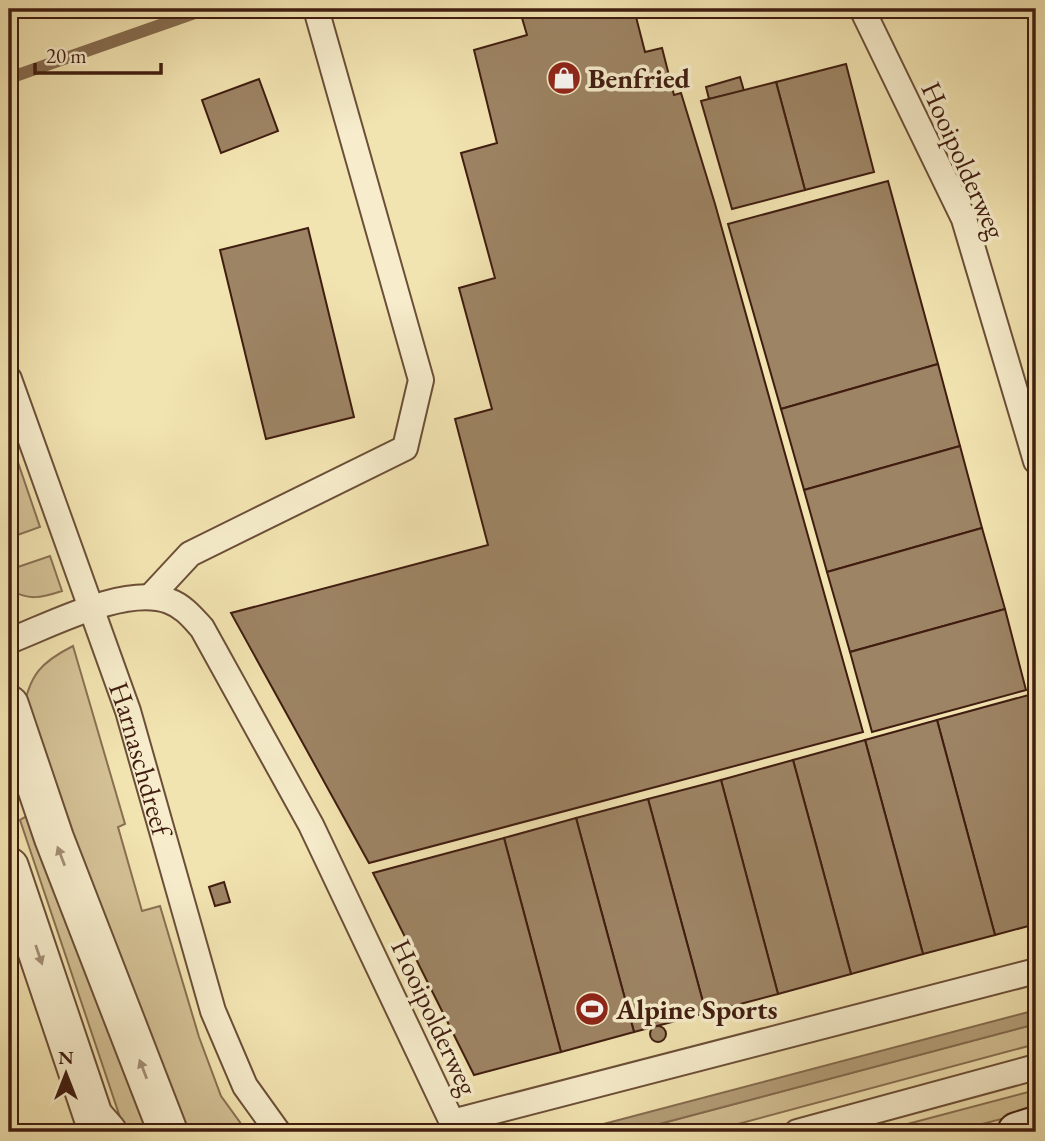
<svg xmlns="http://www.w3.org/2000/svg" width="1045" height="1141" viewBox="0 0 1045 1141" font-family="'EB Garamond',serif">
  <rect width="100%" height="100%" fill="#f2e4b1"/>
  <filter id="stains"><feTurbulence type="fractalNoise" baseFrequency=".00286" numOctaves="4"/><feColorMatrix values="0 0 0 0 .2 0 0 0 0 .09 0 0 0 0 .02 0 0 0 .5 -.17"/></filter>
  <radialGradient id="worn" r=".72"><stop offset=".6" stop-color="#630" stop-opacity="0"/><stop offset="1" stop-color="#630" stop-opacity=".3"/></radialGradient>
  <!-- green -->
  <g fill="#d4c296" stroke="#8a7053" stroke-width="2">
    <polygon points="9,436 40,527 9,538"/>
    <path d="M50 556 62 591C41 598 28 601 9 589V570Z"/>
    <path d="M73 646 125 824 118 827 142 911 160 906 199 1037 221 1096 247 1132H188L185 1127 23 712C29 675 41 662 73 646Z"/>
    <polygon points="32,813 153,1132 125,1132 20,820"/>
    <polygon points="1036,1024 1036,1044 708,1132 629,1132"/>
    <polygon points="1036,1090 1036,1110 951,1132 877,1132"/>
  </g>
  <!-- water -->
  <polygon fill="#b5a07a" stroke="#866c50" stroke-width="2" points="1036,1010 1036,1024 629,1132 573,1132"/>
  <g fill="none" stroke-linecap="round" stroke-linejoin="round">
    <!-- stream -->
    <polyline stroke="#866c50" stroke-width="12" points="15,76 206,9"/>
  </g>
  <!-- building -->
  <g fill="#9d8464" stroke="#401d10" stroke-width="2">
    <polygon points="556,9 634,9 645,52 662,48 674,95 681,93 715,204 863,732 369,863 231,613 488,545 455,419 492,409 459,288 495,278 461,153 497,143 474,50 527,35 522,18"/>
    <polygon points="846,64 874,172 805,190 776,82"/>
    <polygon points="740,77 744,91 709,99 706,87"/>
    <polygon points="259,79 278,131 221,153 202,100"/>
    <polygon points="776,82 805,190 732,209 701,101"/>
    <polygon points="888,181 938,364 781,409 728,224"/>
    <polygon points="308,228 354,417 266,439 220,250"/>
    <polygon points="938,364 960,446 804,490 781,409"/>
    <polygon points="960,446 982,528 827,572 804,490"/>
    <polygon points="982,528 1005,609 850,652 827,572"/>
    <polygon points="1005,609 1026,690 872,732 850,652"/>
    <polygon points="1036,693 1036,924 995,935 937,720"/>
    <polygon points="937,720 995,935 923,954 865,740"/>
    <polygon points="865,740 923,954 851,974 793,760"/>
    <polygon points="793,760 851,974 778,994 721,780"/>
    <polygon points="721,780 778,994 706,1013 648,799"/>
    <polygon points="648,799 706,1013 634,1032 576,818"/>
    <polygon points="576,818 634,1032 561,1052 504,838"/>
    <polygon points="504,838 561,1052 474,1075 373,873"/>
    <polygon points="224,882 230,902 215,906 209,887"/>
    <circle cx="658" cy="1034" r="8"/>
  </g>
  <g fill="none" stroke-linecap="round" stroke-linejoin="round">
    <!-- service casing -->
    <g stroke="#6c4f38" stroke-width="28">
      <g id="service">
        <polyline points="862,9 964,219 1036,461"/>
        <path id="s1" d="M9 379 128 711 213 1011 245 1086 278 1132"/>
        <polyline points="151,596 190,554 405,448 421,380 316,9"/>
        <path d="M9 641C51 625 125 585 169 601 183 606 192 617 202 628L311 825 452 1122 1036 971"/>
        <polyline points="797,1132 1036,1067"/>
      </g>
    </g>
    <!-- tertiary casing -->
    <g stroke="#6c4f38" stroke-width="42">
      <g id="tertiary">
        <polyline points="9,705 54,838 168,1132"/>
        <polyline points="9,867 93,1116 107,1132"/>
      </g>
    </g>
    <!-- secondary casing -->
    <g stroke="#401d10" stroke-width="42">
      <polyline id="secondary" points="1017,1132 1036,1126"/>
    </g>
    <!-- service -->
    <use href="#service" stroke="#f7edcc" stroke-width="24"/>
    <!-- tertiary -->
    <use href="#tertiary" stroke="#f7edcc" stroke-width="38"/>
    <!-- secondary -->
    <use href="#secondary" stroke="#f7edcc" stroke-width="38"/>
  </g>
  <!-- one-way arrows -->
  <defs><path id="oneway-solid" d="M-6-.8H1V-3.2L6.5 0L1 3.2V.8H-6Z" transform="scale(1.75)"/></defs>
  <g fill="#a58f77">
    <use href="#oneway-solid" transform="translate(61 856) rotate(-111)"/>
    <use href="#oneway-solid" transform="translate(39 955) rotate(71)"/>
    <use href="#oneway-solid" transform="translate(143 1069) rotate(-111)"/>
  </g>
  <!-- icons -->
  <defs>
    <g id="shop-disc" transform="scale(1.75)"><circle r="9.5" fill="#8f2418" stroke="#f7edcc"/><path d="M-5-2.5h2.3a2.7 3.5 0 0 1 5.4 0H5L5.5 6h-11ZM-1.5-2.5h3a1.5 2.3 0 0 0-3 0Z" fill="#fff"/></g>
    <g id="stadium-disc" transform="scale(1.75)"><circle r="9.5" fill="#8f2418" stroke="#f7edcc"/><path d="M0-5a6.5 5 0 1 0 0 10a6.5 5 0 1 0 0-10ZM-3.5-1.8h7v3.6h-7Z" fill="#fff"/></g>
  </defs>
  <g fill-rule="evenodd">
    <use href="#shop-disc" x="564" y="78"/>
    <use href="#stadium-disc" x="592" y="1009"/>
  </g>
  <g text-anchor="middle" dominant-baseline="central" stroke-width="7" stroke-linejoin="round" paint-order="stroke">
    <!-- poi labels -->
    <g font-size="28" font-weight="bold" fill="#401d10" stroke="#f7edcc" text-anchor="start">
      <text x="588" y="78">Benfried</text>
      <text x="616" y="1009">Alpine Sports</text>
    </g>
    <!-- street labels -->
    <g font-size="28" fill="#401d10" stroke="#f7edcc">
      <text transform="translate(964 160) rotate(66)">Hooipolderweg</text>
      <text stroke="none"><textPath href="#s1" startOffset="402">Harnaschdreef</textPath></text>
      <text transform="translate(435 1017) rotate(65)">Hooipolderweg</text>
    </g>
  </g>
  <!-- margin -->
  <rect width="1045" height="1141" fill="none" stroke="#f2e4b1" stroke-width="35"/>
  <rect x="10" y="10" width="1024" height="1120" fill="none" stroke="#401d10" stroke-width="3.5"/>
  <rect x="18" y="18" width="1010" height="1106" fill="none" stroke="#401d10" stroke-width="2"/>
  <!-- north arrow -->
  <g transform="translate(66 1074)" stroke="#f7edcc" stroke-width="5" paint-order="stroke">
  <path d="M0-5L12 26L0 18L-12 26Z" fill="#401d10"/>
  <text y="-10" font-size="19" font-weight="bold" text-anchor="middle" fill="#401d10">N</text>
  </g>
  <!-- scale -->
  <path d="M35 63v10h126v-10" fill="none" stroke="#401d10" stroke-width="3.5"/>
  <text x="46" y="63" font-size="21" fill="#401d10" stroke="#f7edcc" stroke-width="5" paint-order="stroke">20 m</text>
  <rect width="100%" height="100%" filter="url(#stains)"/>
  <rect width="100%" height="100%" fill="url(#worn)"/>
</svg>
